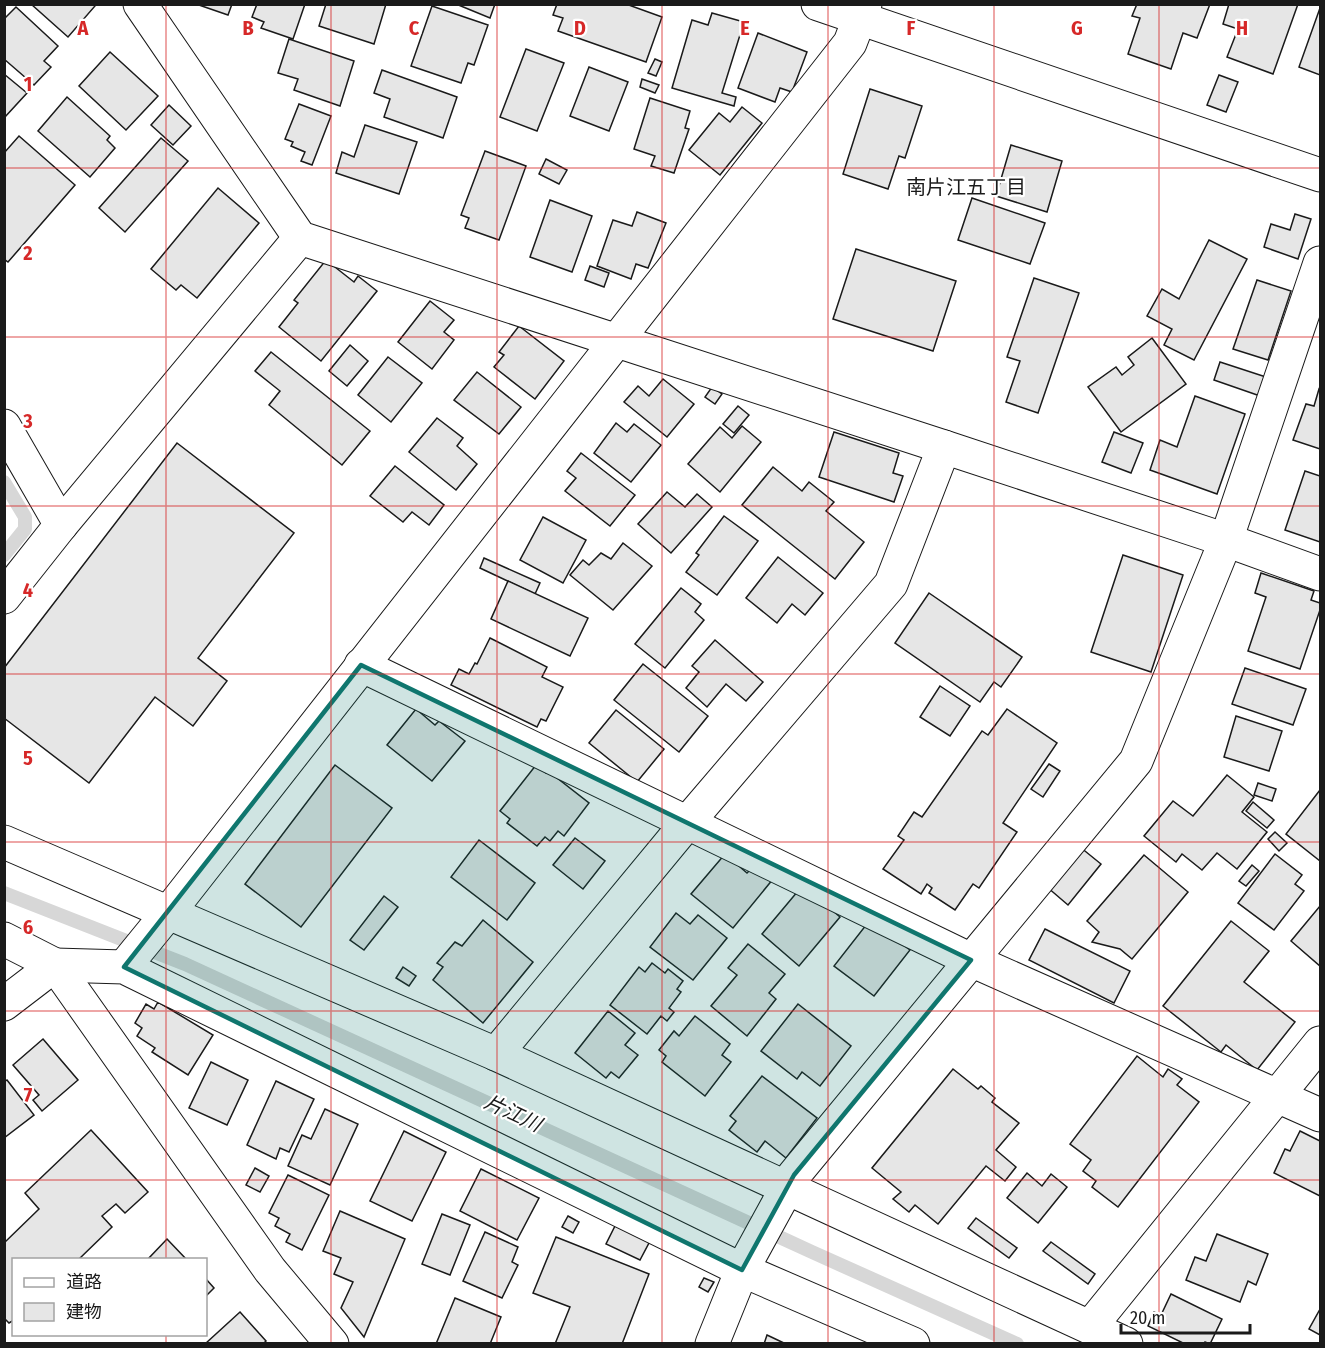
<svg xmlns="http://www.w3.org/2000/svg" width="1325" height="1348" viewBox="0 0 1325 1348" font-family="'Fira Sans Condensed','Noto Sans JP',sans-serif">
  <rect width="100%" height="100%" fill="#fff"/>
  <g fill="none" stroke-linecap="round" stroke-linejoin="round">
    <!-- stream -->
    <g stroke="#d7d7d7" stroke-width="14">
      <polyline points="4,482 25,517 25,529 4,555"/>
      <polyline points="4,893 185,964 812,1252 1017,1344"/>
    </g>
  </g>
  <!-- building -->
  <g fill="#e6e6e6" stroke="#1a1a1a" stroke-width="1.5">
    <polygon points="31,4 94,4 95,6 68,37"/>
    <polygon points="196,4 232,4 228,15"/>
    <polygon points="257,4 305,4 293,39 261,28 264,22 252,17"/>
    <polygon points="326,4 386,4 374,44 319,26"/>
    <polygon points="456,4 495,4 490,18"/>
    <polygon points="557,4 626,4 662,17 646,62 558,31 563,18 553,15"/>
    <polygon points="1137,4 1210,4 1197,38 1183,33 1171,69 1128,54 1140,18 1132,16"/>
    <polygon points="1229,4 1298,4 1273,74 1227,57 1238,29 1223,24"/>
    <polygon points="432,6 488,25 474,65 468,63 461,83 411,66"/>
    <polygon points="16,7 58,46 44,61 51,67 34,85 4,59 4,19"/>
    <polygon points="1320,8 1320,75 1299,67"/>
    <polygon points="712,13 744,22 722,93 736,97 734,106 672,88 692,20 708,25"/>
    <polygon points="758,33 807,52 792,92 780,88 775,102 738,88"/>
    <polygon points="289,39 354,61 340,106 294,90 298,79 278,73"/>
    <polygon points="526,49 564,63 537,131 500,117"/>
    <polygon points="110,52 158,96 126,130 79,86"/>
    <polygon points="655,59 662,62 656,76 648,73"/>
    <polygon points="589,67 628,82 609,131 570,116"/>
    <polygon points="382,70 457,97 443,138 384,117 390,99 374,93"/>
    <polygon points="4,74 27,93 4,118"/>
    <polygon points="1219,75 1238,82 1226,112 1207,105"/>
    <polygon points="642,79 659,85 655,93 640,87"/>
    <polygon points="870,89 922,106 905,158 899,156 888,189 843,174"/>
    <polygon points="67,97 110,136 107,140 115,148 90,177 38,131"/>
    <polygon points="650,98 690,111 685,128 689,129 674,173 651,166 655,156 634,149"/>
    <polygon points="299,104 331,116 312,165 301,161 305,152 291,146 293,142 285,139"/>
    <polygon points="169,105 191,126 173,145 151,125"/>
    <polygon points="742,107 762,123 720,175 689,150 719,113 730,122"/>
    <polygon points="365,125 417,142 399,194 336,173 342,152 354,157"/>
    <polygon points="19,136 75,185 8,262 4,259 4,153"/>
    <polygon points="161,138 188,161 125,232 99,208"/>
    <polygon points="1011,145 1062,161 1047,212 996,196"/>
    <polygon points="485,151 526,166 499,240 465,228 469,218 461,215"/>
    <polygon points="546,159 567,170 559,184 539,174"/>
    <polygon points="218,188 259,223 197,298 181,285 176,290 151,269"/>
    <polygon points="972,198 1045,223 1030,264 958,240"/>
    <polygon points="550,200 592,216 572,272 530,257"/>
    <polygon points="637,212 666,223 648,268 636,264 631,279 597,266 613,220 632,226"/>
    <polygon points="1295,214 1311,219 1298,259 1264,247 1271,224 1290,230"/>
    <polygon points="1209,240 1247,259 1194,360 1164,345 1172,329 1147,316 1162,289 1179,299"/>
    <polygon points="856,249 956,281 933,351 833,319"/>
    <polygon points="326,260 354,282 358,276 377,291 321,361 279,327 298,303 294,300"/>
    <polygon points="590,266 609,273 604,287 585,280"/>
    <polygon points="1034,278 1079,293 1038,413 1006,402 1020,361 1007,357"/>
    <polygon points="1257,280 1291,291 1268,360 1233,349"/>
    <polygon points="430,301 454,320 444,332 454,340 432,369 398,342"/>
    <polygon points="519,326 564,361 535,399 494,367 504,355 499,352"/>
    <polygon points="1152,338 1186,384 1121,432 1088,387 1116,367 1122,375 1134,365 1128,357"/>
    <polygon points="350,345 368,361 347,386 329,371"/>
    <polygon points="271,352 370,431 342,465 269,405 280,391 255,371"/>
    <polygon points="388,357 422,383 391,422 358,395"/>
    <polygon points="1220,362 1269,378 1263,397 1214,380"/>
    <polygon points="477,372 521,407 499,434 454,400"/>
    <polygon points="663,379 694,404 667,437 624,402 638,386 649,396"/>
    <polygon points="712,387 722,394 715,404 705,397"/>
    <polygon points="1319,389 1320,390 1320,449 1293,440 1306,404 1314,406"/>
    <polygon points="1195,396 1245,414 1217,494 1150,470 1160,440 1177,447"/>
    <polygon points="738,406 749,415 734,433 723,424"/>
    <polygon points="437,418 463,438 457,446 477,464 456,490 409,452"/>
    <polygon points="616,423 627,432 634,424 661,445 631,482 594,453"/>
    <polygon points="742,426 761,442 720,492 688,464 720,427 732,438"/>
    <polygon points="834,432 899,453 893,473 903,476 894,502 819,477"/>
    <polygon points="1114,432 1143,443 1131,473 1102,462"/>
    <polygon points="177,443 294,533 198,658 227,681 193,726 155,697 89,783 4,718 4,668"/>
    <polygon points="581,453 635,495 610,526 565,491 576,478 567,471"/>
    <polygon points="395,466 444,505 429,525 412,512 403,522 370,496"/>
    <polygon points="773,467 802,491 809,482 834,502 826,511 864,542 835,579 742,505"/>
    <polygon points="1305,471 1320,476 1320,542 1285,530"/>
    <polygon points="667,492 685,507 697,494 712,507 671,553 638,524"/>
    <polygon points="724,516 758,541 717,595 686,572 699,555 696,553"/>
    <polygon points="543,517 586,540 563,583 520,560"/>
    <polygon points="623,543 652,566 613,610 570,575 583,560 589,565 601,553 611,559"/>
    <polygon points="1123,555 1183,575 1151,672 1091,652"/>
    <polygon points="778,557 823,593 805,615 792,604 777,623 746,598"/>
    <polygon points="484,558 540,583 535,594 480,568"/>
    <polygon points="1261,573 1314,591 1311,600 1320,603 1320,610 1300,669 1248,651 1266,597 1255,593"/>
    <polygon points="508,581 588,618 570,656 491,619"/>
    <polygon points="681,588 701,604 695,612 704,620 665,668 635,644"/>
    <polygon points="929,593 1022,657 1001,687 994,682 980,702 895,643"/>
    <polygon points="490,638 547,667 542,677 563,687 546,721 541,719 537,727 451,685 459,669 469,674 475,663 477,664"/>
    <polygon points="715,640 763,682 746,701 726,684 707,707 686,688 699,672 692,666"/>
    <polygon points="643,664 708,716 679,752 614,700"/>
    <polygon points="1245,668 1306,689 1293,725 1232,704"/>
    <polygon points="940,686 970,706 950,736 920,717"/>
    <polygon points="416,709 435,725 439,721 465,741 432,781 387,745"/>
    <polygon points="1007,709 1057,743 1003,823 1017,832 979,888 973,884 955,910 929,893 932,888 927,884 921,894 883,869 904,840 898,836 914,812 922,817 982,731 988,735"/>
    <polygon points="616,710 664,749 637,782 589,743"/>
    <polygon points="1236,716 1282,731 1269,771 1224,757"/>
    <polygon points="1049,764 1060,771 1043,797 1031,789"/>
    <polygon points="335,765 392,808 301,927 245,884"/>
    <polygon points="536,765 546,773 548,771 589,803 564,836 558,831 550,841 545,837 537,846 507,823 510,819 500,811"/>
    <polygon points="1227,775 1254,797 1242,812 1267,832 1237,869 1217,853 1202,870 1182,854 1176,862 1144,836 1173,801 1193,816"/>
    <polygon points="1258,783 1276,789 1272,801 1254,795"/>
    <polygon points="1320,790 1320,861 1286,834"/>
    <polygon points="1253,802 1274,820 1267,828 1246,811"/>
    <polygon points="1275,832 1287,843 1279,851 1268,839"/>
    <polygon points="575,838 605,861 583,889 553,865"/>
    <polygon points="479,840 535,883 507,920 451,877"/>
    <polygon points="1080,847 1101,864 1068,905 1047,887"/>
    <polygon points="725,854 747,873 752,868 778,873 733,928 691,894"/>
    <polygon points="1275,854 1302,875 1295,884 1304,891 1274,930 1238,903"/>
    <polygon points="1144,855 1188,892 1132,959 1120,949 1092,942 1099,932 1087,921"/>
    <polygon points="1252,865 1259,871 1246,886 1239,881"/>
    <polygon points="803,885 840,917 799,966 762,934"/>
    <polygon points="384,896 398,907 364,950 350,940"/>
    <polygon points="1320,906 1320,966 1291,941"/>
    <polygon points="676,913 690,924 698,915 727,938 693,980 650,947"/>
    <polygon points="483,920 533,962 483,1023 433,980 443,967 437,963 455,942 462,946"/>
    <polygon points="870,920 910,950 874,996 834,966"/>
    <polygon points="1231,921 1269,951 1244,982 1295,1022 1257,1070 1226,1045 1221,1052 1163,1006"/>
    <polygon points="1045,929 1130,971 1114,1003 1029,960"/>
    <polygon points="748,944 785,974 769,993 776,999 747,1036 711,1006 737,975 728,968"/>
    <polygon points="652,963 665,973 668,969 683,981 677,989 681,992 669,1008 674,1012 667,1021 661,1016 647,1034 610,1005 639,967 645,972"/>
    <polygon points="403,967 416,976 409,986 396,978"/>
    <polygon points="158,1002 213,1035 188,1075 152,1052 155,1048 137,1036 142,1028 135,1023 146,1004 154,1009"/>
    <polygon points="798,1004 851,1046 820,1086 802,1072 797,1079 761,1051"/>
    <polygon points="608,1011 635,1033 625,1045 638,1055 619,1078 611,1072 606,1078 575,1053"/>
    <polygon points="695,1016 730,1044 722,1055 731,1062 705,1096 662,1062 666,1056 659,1050 674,1031 679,1036"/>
    <polygon points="43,1039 78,1080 42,1111 33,1100 39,1095 13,1065"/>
    <polygon points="1137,1056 1163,1077 1168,1069 1182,1079 1177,1085 1199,1102 1118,1207 1092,1187 1096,1181 1083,1171 1091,1160 1070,1144"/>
    <polygon points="211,1062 248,1080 227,1125 189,1108"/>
    <polygon points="953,1069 978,1089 981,1086 995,1098 992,1102 1019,1123 996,1150 1016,1167 1005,1181 986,1166 938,1224 915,1205 909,1212 893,1199 901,1192 872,1168"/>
    <polygon points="762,1076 817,1118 786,1158 765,1141 757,1152 729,1130 736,1121 730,1116"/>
    <polygon points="7,1080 34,1115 4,1138 4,1082"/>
    <polygon points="276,1081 314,1099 289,1152 280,1148 276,1159 247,1145"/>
    <polygon points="325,1109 358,1124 330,1185 288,1166 302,1135 311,1139"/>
    <polygon points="91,1130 148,1192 125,1213 116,1204 102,1216 112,1227 78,1260 14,1260 14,1320 9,1323 4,1318 4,1243 39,1209 25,1193"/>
    <polygon points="404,1131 446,1152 412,1221 370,1201"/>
    <polygon points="1300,1131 1320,1141 1320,1196 1274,1173 1285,1149 1290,1151"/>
    <polygon points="255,1168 269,1176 260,1192 246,1185"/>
    <polygon points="481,1169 539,1198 517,1240 460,1211"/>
    <polygon points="1027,1173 1042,1186 1051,1174 1067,1187 1038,1223 1007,1198"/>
    <polygon points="288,1175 329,1195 302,1250 286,1242 290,1234 275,1226 279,1218 269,1213"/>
    <polygon points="340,1211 405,1239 364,1337 341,1308 353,1282 334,1274 341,1258 323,1251"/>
    <polygon points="442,1214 470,1225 450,1275 422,1264"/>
    <polygon points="568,1216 579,1222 573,1233 562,1227"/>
    <polygon points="976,1218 1017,1248 1009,1258 968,1228"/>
    <polygon points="616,1224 650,1241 640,1260 606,1244"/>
    <polygon points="485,1232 518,1247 512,1262 518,1265 502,1298 463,1281"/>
    <polygon points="1217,1234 1268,1254 1256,1285 1248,1281 1240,1302 1186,1280 1195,1257 1206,1261"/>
    <polygon points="556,1237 649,1274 622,1344 555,1344 570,1307 533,1293"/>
    <polygon points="167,1239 187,1260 150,1260 149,1258"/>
    <polygon points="1051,1242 1095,1274 1088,1284 1043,1251"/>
    <polygon points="704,1278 714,1282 708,1292 699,1287"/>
    <polygon points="206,1279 214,1288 206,1296"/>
    <polygon points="1171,1294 1222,1319 1210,1344 1205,1342 1204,1344 1185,1344 1148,1326 1154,1312 1161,1315"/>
    <polygon points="455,1298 501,1317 490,1344 436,1344"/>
    <polygon points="1319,1311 1320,1312 1320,1335 1309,1329"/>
    <polygon points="240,1312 266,1341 263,1344 205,1344"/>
    <polygon points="767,1335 786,1344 764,1344"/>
  </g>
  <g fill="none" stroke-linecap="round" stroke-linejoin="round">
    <!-- minor casing -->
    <g stroke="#1a1a1a" stroke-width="35">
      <g id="minor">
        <polyline points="140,4 300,238 944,447 1226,540 1320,574"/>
        <polyline points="818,4 1320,175"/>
        <polyline points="4,426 61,525"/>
        <polyline points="4,597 61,525 300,238"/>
        <polyline points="361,665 971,960 1320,1115"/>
        <polyline points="4,842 496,1054 1126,1344"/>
        <polyline points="4,939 55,965 270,1270 332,1344"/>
        <polyline points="124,967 168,913 850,43 865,4"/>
        <polyline points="4,1004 55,965 124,967 742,1270 913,1344"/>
        <polyline points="496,1054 687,823 891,584 944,447"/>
        <polyline points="1090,1327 1320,1043"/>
        <polyline points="712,1344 742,1270 794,1175 1136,761 1226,540 1320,263"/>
      </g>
    </g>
    <!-- minor -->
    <use href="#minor" stroke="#fff" stroke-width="33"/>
  </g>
  <!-- marked area -->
  <path fill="#0f766e" fill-opacity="0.2" stroke="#0f766e" stroke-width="4.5" stroke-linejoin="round" d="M361 665 971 960 794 1175 742 1270 124 967Z"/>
  <!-- grid -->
  <path fill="none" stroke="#d62828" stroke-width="1.5" stroke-opacity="0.55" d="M166 4V1260M331 4V1344M497 4V1344M662 4V1344M828 4V1344M994 4V1344M1159 4V1344M4 168H1320M4 337H1320M4 506H1320M4 674H1320M4 842H1320M4 1011H1320M4 1180H1320M166 1334V1344"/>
  <g text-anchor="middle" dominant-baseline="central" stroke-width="4.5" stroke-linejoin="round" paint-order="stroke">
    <!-- neighbourhood labels -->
    <g font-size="20" fill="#1a1a1a" stroke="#fff">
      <text x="966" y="187">南片江五丁目</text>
    </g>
    <!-- water labels -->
    <g font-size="20" font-style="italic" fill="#1a1a1a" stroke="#fff">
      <text transform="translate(513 1113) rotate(25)">片江川</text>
    </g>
  </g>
  <g font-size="20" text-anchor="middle" font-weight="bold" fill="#d62828" stroke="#fff" stroke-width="4.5" stroke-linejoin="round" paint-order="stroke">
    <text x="83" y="35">A</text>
    <text x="248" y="35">B</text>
    <text x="414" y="35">C</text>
    <text x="580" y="35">D</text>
    <text x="745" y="35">E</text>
    <text x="911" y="35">F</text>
    <text x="1077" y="35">G</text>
    <text x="1242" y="35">H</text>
    <text x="28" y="91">1</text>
    <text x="28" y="260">2</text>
    <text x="28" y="428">3</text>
    <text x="28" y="597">4</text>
    <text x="28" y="765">5</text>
    <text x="28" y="934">6</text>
    <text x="28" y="1102">7</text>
  </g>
  <!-- border -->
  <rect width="1325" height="1348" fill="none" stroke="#1a1a1a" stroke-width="12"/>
  <!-- legend -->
  <rect x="12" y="1258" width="195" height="78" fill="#ffffff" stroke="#a3a3a3" stroke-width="1.5"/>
  <rect x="24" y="1278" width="30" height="9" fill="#ffffff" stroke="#a3a3a3" stroke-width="1.5"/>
  <text x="66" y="1288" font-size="18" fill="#1a1a1a">道路</text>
  <rect x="24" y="1303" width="30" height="18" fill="#e6e6e6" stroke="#a3a3a3" stroke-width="1.5"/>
  <text x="66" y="1318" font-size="18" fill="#1a1a1a">建物</text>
  <!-- scale -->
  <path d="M1121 1324v9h129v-9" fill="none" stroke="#1a1a1a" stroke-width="3"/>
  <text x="1130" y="1324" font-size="18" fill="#1a1a1a" stroke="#ffffff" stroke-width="4.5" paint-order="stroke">20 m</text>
</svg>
